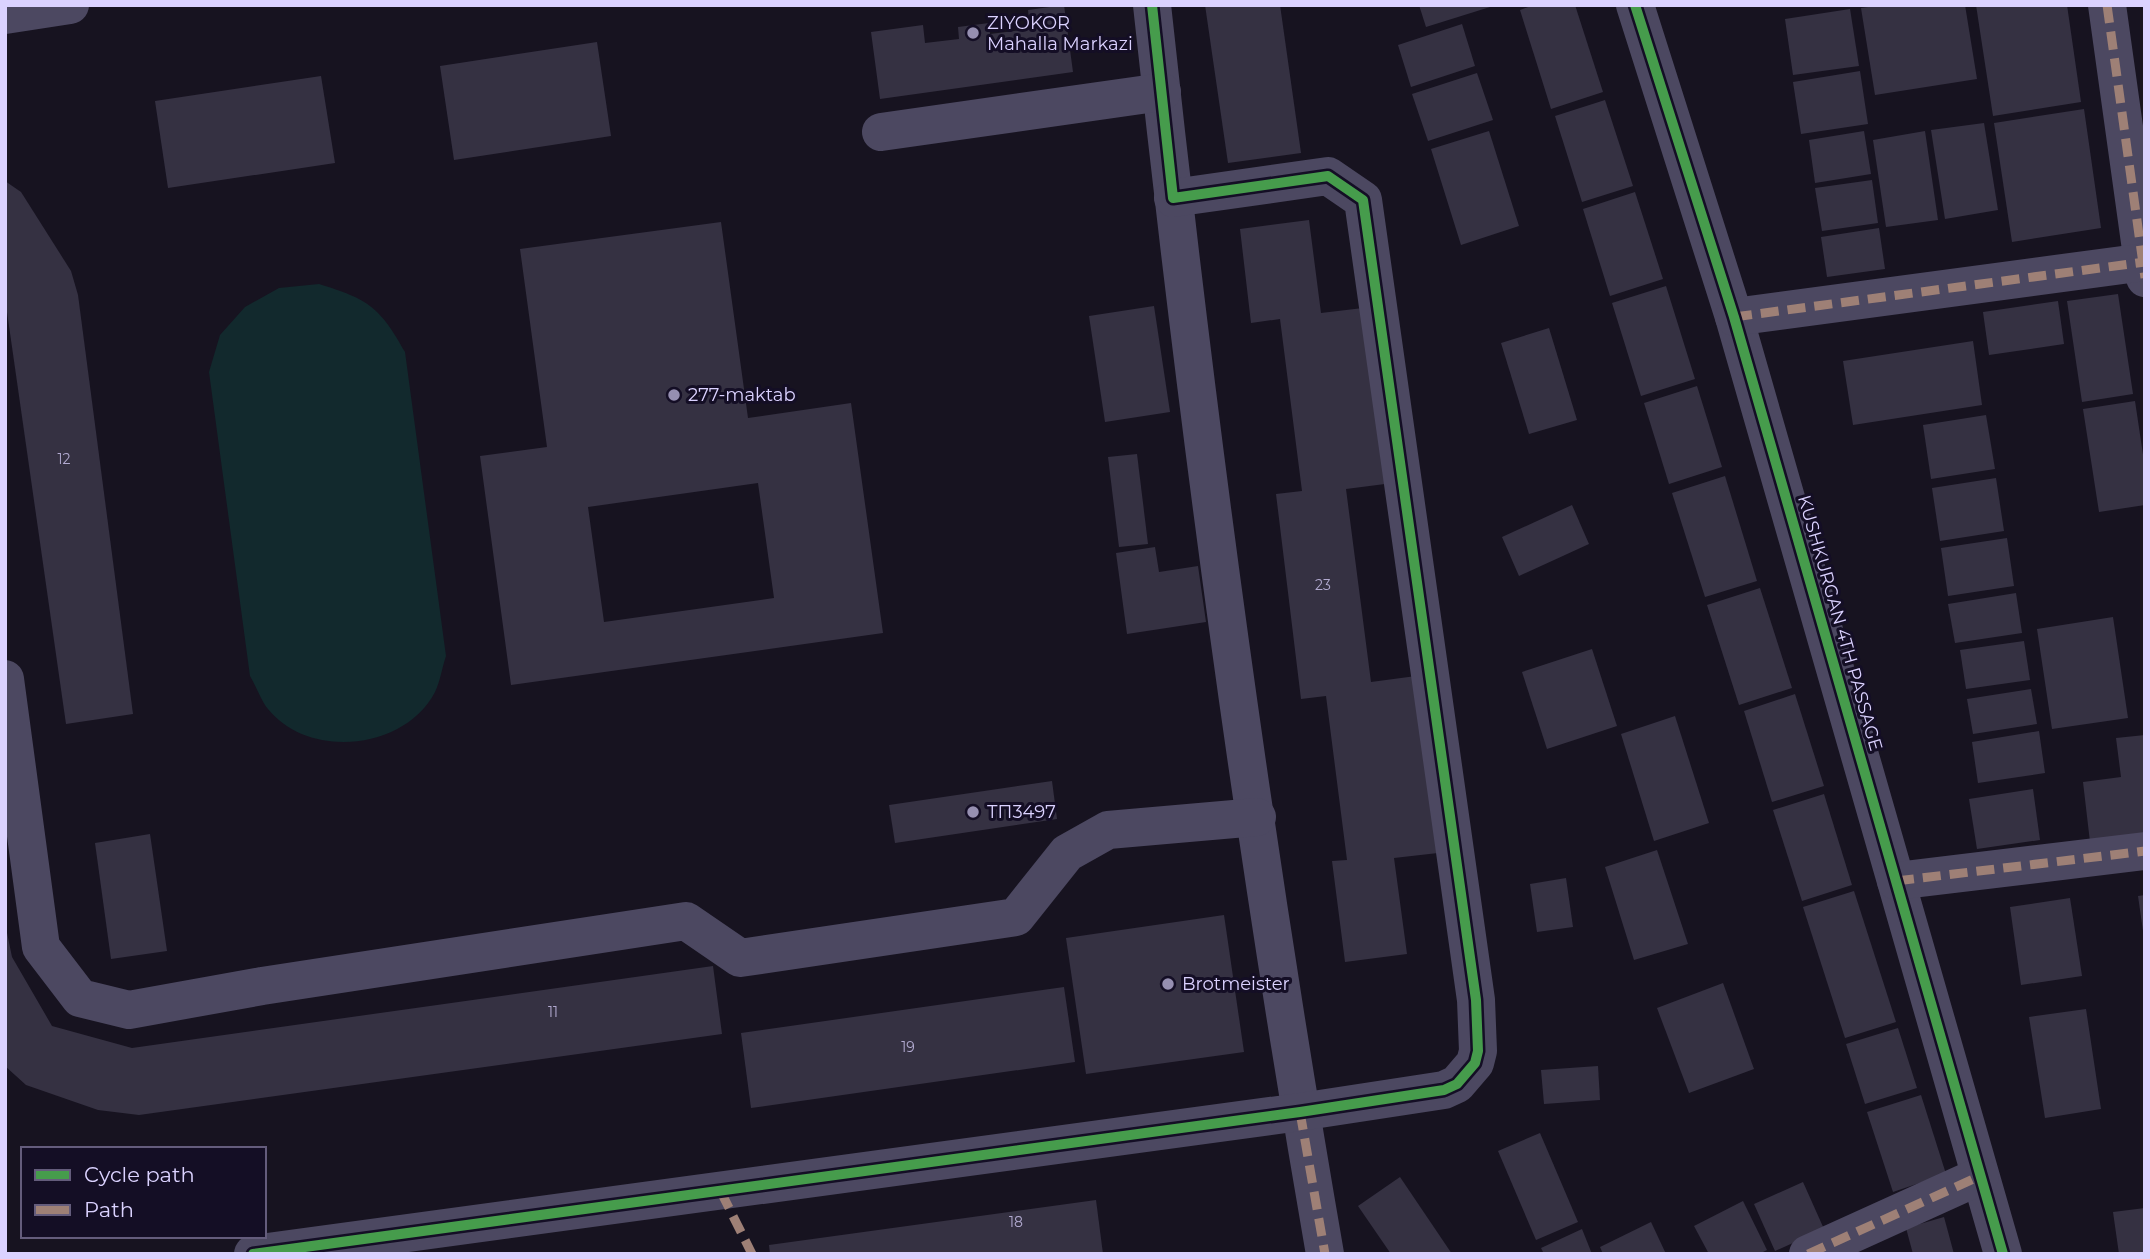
<svg xmlns="http://www.w3.org/2000/svg" width="2150" height="1259" viewBox="0 0 2150 1259" font-family="Montserrat,sans-serif">
  <rect width="100%" height="100%" fill="#171320"/>
  <!-- green -->
  <path fill="#12292d" d="M319 284C368 299 380 307 405 352L446 656C442 668 440 682 435 692 405 750 309 760 268 709 261 700 256 686 250 676L209 372 220 335 245 307 279 288Z"/>
  <!-- building -->
  <g fill="#353142" fill-rule="evenodd">
    <polygon points="1064,5 1073,72 880,99 871,32 923,25 925,43 959,39 958,27 989,23 990,34 1030,29 1028,10"/>
    <polygon points="1205,5 1280,5 1301,153 1228,163"/>
    <polygon points="1419,5 1490,5 1490,7 1426,27"/>
    <polygon points="1534,5 1575,5 1603,92 1551,109 1520,10"/>
    <polygon points="1882,5 1965,5 1977,79 1875,95 1861,8"/>
    <polygon points="1976,5 2067,5 2081,102 1993,116"/>
    <polygon points="1850,9 1859,66 1793,75 1785,19"/>
    <polygon points="1462,24 1475,66 1411,87 1398,45"/>
    <polygon points="597,42 611,136 454,160 440,66"/>
    <polygon points="1860,71 1868,124 1801,134 1793,82"/>
    <polygon points="1477,73 1493,120 1428,141 1412,94"/>
    <polygon points="321,76 335,163 168,188 155,101"/>
    <polygon points="1605,100 1633,186 1582,202 1555,116"/>
    <polygon points="2084,109 2101,228 2012,242 1994,123"/>
    <polygon points="1984,123 1998,210 1945,219 1931,130"/>
    <polygon points="1489,131 1519,226 1461,245 1431,149"/>
    <polygon points="1864,131 1871,174 1815,183 1809,140"/>
    <polygon points="1925,131 1938,220 1886,227 1873,140"/>
    <polygon points="1872,180 1878,223 1822,231 1815,188"/>
    <polygon points="5,181 21,192 71,271 78,295 133,714 66,724 5,298"/>
    <polygon points="1635,192 1663,279 1610,296 1583,209"/>
    <polygon points="1309,220 1321,313 1363,308 1385,484 1346,489 1371,682 1416,676 1438,853 1394,858 1407,954 1345,962 1332,861 1347,860 1326,696 1301,699 1276,494 1302,491 1280,319 1251,323 1240,229"/>
    <path d="M721 222 748 418 851 403 883 633 511 685 480 456 547 447 520 249ZM758 483 774 598 604 622 588 507Z"/>
    <polygon points="1879,228 1885,269 1827,277 1821,237"/>
    <polygon points="1666,286 1695,379 1641,396 1612,303"/>
    <polygon points="2118,294 2133,394 2082,402 2067,301"/>
    <polygon points="2058,301 2064,344 1989,355 1983,312"/>
    <polygon points="1154,306 1170,412 1105,422 1089,316"/>
    <polygon points="1549,328 1577,420 1529,434 1501,343"/>
    <polygon points="1973,341 1982,405 1853,425 1843,361"/>
    <polygon points="1697,386 1722,467 1669,484 1644,403"/>
    <polygon points="2135,401 2145,468 2145,505 2099,512 2083,409"/>
    <polygon points="1986,415 1995,469 1931,479 1923,425"/>
    <polygon points="1137,454 1148,544 1119,547 1108,457"/>
    <polygon points="1725,476 1757,581 1705,597 1672,493"/>
    <polygon points="1996,478 2004,531 1940,541 1932,488"/>
    <polygon points="1572,505 1589,544 1519,576 1502,537"/>
    <polygon points="2007,538 2014,586 1948,596 1941,548"/>
    <polygon points="1155,547 1159,572 1198,566 1206,622 1127,634 1116,553"/>
    <polygon points="1760,588 1792,688 1739,705 1707,605"/>
    <polygon points="2016,593 2022,633 1955,643 1948,604"/>
    <polygon points="2113,617 2128,718 2052,729 2037,629"/>
    <polygon points="2024,641 2030,680 1966,689 1960,650"/>
    <polygon points="1592,649 1617,726 1547,749 1522,672"/>
    <polygon points="2031,689 2037,724 1973,734 1967,699"/>
    <polygon points="1795,694 1824,786 1772,802 1744,711"/>
    <polygon points="1675,716 1709,823 1654,841 1621,734"/>
    <polygon points="2039,731 2045,773 1978,783 1972,742"/>
    <polygon points="2145,735 2145,835 2090,842 2083,782 2121,777 2116,738"/>
    <polygon points="1052,781 1057,819 895,843 889,805"/>
    <polygon points="2033,789 2040,840 1977,849 1969,799"/>
    <polygon points="1824,794 1852,885 1802,901 1773,810"/>
    <polygon points="150,834 167,951 111,959 95,843"/>
    <polygon points="1657,850 1688,944 1634,960 1605,867"/>
    <polygon points="1566,878 1573,927 1537,932 1530,884"/>
    <polygon points="1854,891 1896,1022 1845,1038 1803,907"/>
    <polygon points="2145,895 2145,931 2143,931 2138,896"/>
    <polygon points="2070,898 2082,976 2021,985 2010,907"/>
    <polygon points="1224,915 1244,1052 1086,1074 1066,938"/>
    <polygon points="5,923 12,957 52,1026 132,1048 713,966 722,1034 139,1115 98,1110 26,1085 5,1066"/>
    <polygon points="1723,983 1754,1069 1689,1093 1657,1008"/>
    <polygon points="1064,987 1075,1062 751,1108 741,1033"/>
    <polygon points="2086,1009 2101,1109 2045,1118 2029,1017"/>
    <polygon points="1898,1028 1917,1088 1865,1104 1846,1044"/>
    <polygon points="1598,1066 1600,1100 1544,1104 1541,1070"/>
    <polygon points="1921,1095 1946,1174 1893,1192 1867,1112"/>
    <polygon points="1540,1133 1578,1222 1536,1240 1498,1151"/>
    <polygon points="1400,1177 1452,1254 1391,1254 1358,1206"/>
    <polygon points="1803,1182 1824,1229 1775,1251 1754,1204"/>
    <polygon points="1096,1200 1103,1254 770,1254 769,1245"/>
    <polygon points="1743,1201 1767,1250 1759,1254 1709,1254 1694,1226"/>
    <polygon points="2145,1208 2145,1254 2119,1254 2113,1212"/>
    <polygon points="1944,1217 1954,1254 1913,1254 1906,1228"/>
    <polygon points="1651,1222 1666,1254 1603,1254 1600,1247"/>
    <polygon points="1582,1229 1592,1254 1544,1254 1541,1248"/>
  </g>
  <g fill="none" stroke-linecap="round" stroke-linejoin="round">
    <!-- minor -->
    <g stroke="#4c4861" stroke-width="38">
      <path d="M1152 5C1197 423 1253 840 1325 1254"/>
      <polyline points="1635,5 1734,317 2003,1254"/>
      <polyline points="2107,5 2145,278"/>
      <polyline points="5,15 70,5"/>
      <polyline points="881,132 1162,92"/>
      <polyline points="1734,317 2145,262"/>
      <polyline points="5,679 41,947 80,998 129,1010 262,986 686,921 740,958 1016,917 1067,853 1108,830 1257,817"/>
      <polyline points="1896,881 2145,851"/>
      <polyline points="253,1254 1300,1112 1444,1090 1457,1084 1475,1063 1478,1051 1476,1000 1363,200 1328,176 1173,198"/>
      <polyline points="1808,1254 1980,1176"/>
    </g>
    <!-- quiet -->
    <g stroke="#9e8076" stroke-width="9" stroke-dasharray="18 9" stroke-linecap="butt">
      <polyline points="2107,5 2145,278"/>
      <polyline points="1734,317 2145,262"/>
      <polyline points="1896,881 2145,851"/>
      <polyline points="1300,1112 1325,1254"/>
      <polyline points="721,1192 752,1254"/>
      <polyline points="1808,1254 1980,1176"/>
    </g>
    <!-- cycleway casing -->
    <g stroke="#140e25" stroke-width="15">
      <g id="cycleway">
        <polyline points="1635,5 1734,317 2003,1254"/>
        <polyline points="253,1254 1300,1112 1444,1090 1457,1084 1475,1063 1478,1051 1476,1000 1363,200 1328,176 1173,198 1152,5"/>
      </g>
    </g>
    <!-- cycleway -->
    <use href="#cycleway" stroke="#469c4c" stroke-width="10"/>
  </g>
  <!-- markers -->
  <g fill="#968fb1" stroke="#140e25" stroke-width="2.5">
    <circle cx="973" cy="33" r="7"/>
    <circle cx="674" cy="395" r="7"/>
    <circle cx="973" cy="812" r="7"/>
    <circle cx="1168" cy="984" r="7"/>
  </g>
  <g text-anchor="middle" dominant-baseline="central" stroke-width="6" stroke-linejoin="round" paint-order="stroke">
    <!-- number labels -->
    <g font-size="14" fill="#b2aad0">
      <text x="64" y="459">12</text>
      <text x="1323" y="585">23</text>
      <text x="553" y="1012">11</text>
      <text x="908" y="1047">19</text>
      <text x="1016" y="1222">18</text>
    </g>
    <!-- poi labels -->
    <g font-size="18" fill="#dbd2ff" stroke="#140e25" text-anchor="start">
      <text x="987" y="23">ZIYOKOR<tspan x="987" dy="21">Mahalla Markazi</tspan></text>
      <text x="688" y="395">277-maktab</text>
      <text x="987" y="812">ТП3497</text>
      <text x="1182" y="984">Brotmeister</text>
    </g>
    <!-- street labels -->
    <g font-size="18" fill="#dbd2ff" stroke="#140e25">
      <text transform="translate(1840 623) rotate(74)">KUSHKURGAN 4TH PASSAGE</text>
    </g>
  </g>
  <!-- border -->
  <rect width="2150" height="1259" fill="none" stroke="#dbd2ff" stroke-width="14"/>
  <!-- legend -->
  <rect x="21" y="1147" width="245" height="91" fill="#140e25" stroke="#645c7c" stroke-width="2"/>
  <rect x="35" y="1170" width="35" height="10" fill="#469c4c" stroke="#645c7c" stroke-width="2"/>
  <text x="84" y="1182" font-size="21" fill="#dbd2ff">Cycle path</text>
  <rect x="35" y="1205" width="35" height="10" fill="#9e8076" stroke="#645c7c" stroke-width="2"/>
  <text x="84" y="1217" font-size="21" fill="#dbd2ff">Path</text>
</svg>
